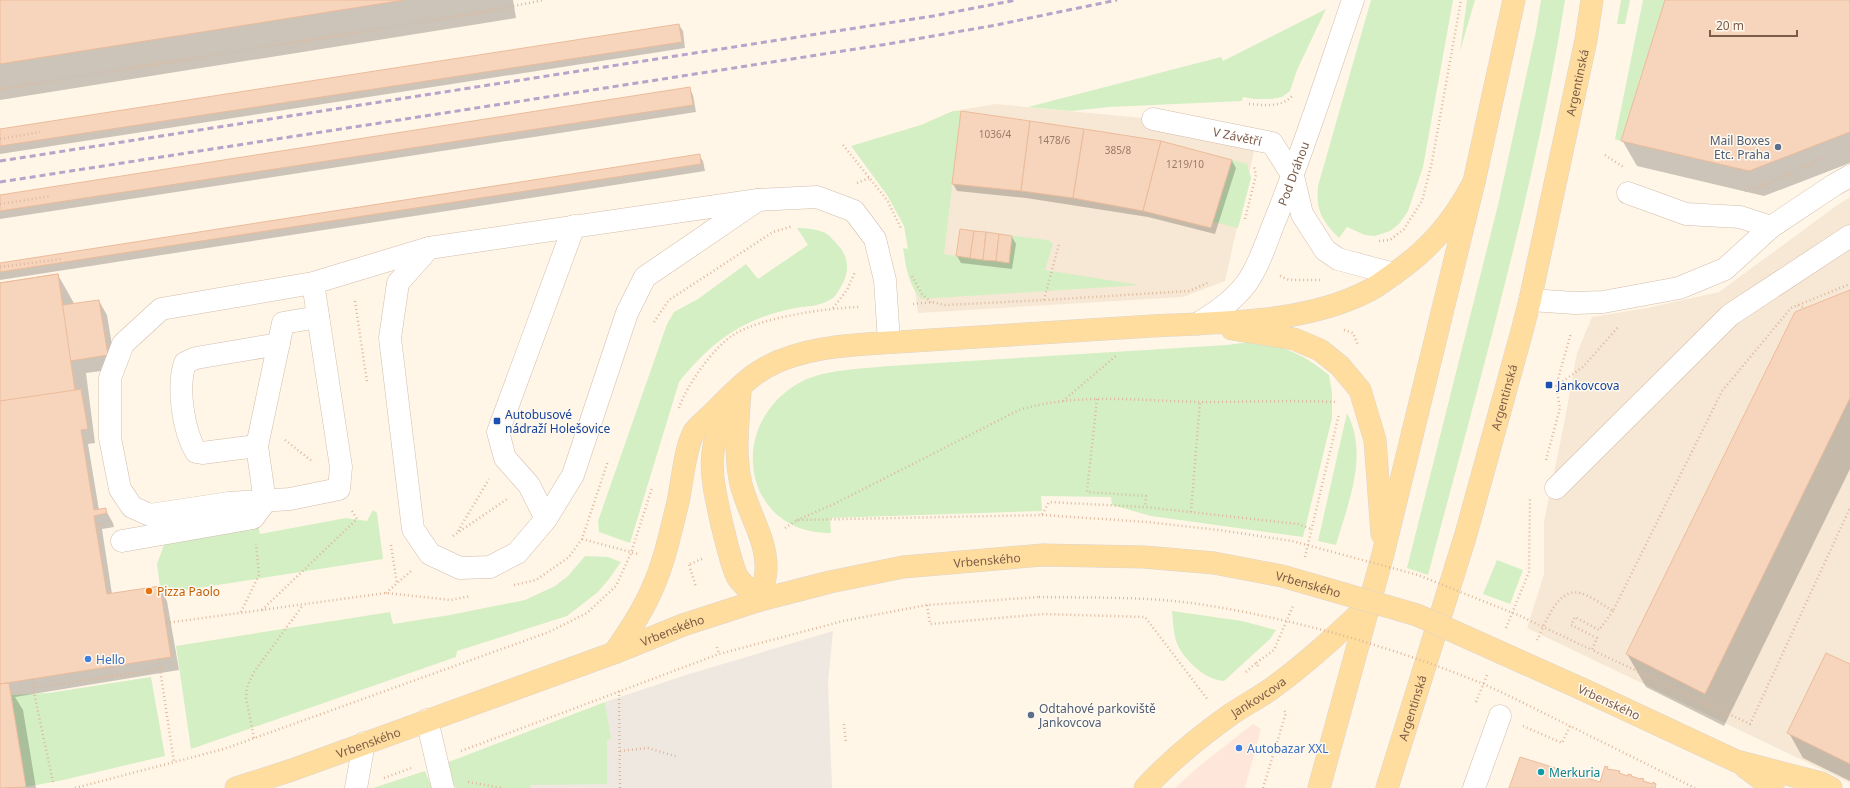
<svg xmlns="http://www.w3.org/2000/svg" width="1850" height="788" viewBox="0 0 1850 788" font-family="'Noto Sans',sans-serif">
  <rect width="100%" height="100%" fill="#fff6e7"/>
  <!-- residential -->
  <g fill="#f7e8d5">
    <polygon points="996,104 1153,119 1255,147 1225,281 1183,297 918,313 893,134 921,125 953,111"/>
    <polygon points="1850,197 1850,783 1527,628 1544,574 1544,521 1564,424 1577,353 1592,317 1647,308 1719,292 1836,206"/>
  </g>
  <!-- commercial -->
  <polygon fill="#ffe6db" points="1253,724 1261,729 1245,788 1175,788 1197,768"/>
  <!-- industrial -->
  <polygon fill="#efe8e1" points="833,631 828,683 832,788 530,788 530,785 607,739 610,739 605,702 686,675"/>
  <!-- green -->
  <g fill="#d4efc3">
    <path d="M1371 0H1453L1423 167 1408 211 1399 224 1390 231 1375 236 1365 235 1347 227 1339 238C1322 220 1316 212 1318 186Z"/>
    <polygon points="1467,0 1475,0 1460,51"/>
    <path d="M1541 0H1565C1534 194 1478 385 1428 575L1407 568 1498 205 1536 31Z"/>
    <polygon points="1621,0 1630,0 1625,24 1617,24"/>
    <polygon points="1643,0 1665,0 1621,141 1615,139"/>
    <polygon points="1326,9 1297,70 1290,91 1282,97 1272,99 1254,99 1243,97 1242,101 1109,107 1071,111 1028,107 1221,57 1223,61"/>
    <path d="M953 111H961L944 254 956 256 960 229 1048 240 1053 244 1045 270 1140 285 921 299C908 284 906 267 903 248L908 249 904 226 887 195 851 146 921 125Z"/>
    <polygon points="1232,160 1247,164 1251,178 1238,228 1213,222"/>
    <path d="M797 228C806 228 819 229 827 234 830 236 833 240 836 243 847 254 850 266 844 281 841 286 838 293 834 297 820 308 807 305 791 309 742 319 710 343 679 382L630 543 599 532 598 521 667 324 674 312 698 299 746 264 758 279 808 245Z"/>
    <path d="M1250 342C1285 346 1301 353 1329 375L1332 393V418L1303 537 1151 516 1112 505 1111 497 1041 496 1042 511 830 518 831 533C743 534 725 425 799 383 824 369 861 369 889 366L1227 345Z"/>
    <path d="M1347 413C1369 455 1348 503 1336 545L1318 541Z"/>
    <polygon points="373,510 377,513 383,559 161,594 157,564 165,542 258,525 260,534 346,518 367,521"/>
    <polygon points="585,556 608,557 621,562 609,579 598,592 567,616 457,651 456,657 191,749 176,646 390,612 393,624 450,615 525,600 555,586 568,576"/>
    <polygon points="1497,560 1523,570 1510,604 1483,594"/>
    <path d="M1172 611 1242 621 1276 630 1270 639 1224 681C1204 680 1179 656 1175 637 1173 629 1173 620 1172 611Z"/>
    <polygon points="151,677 165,756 63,780 26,787 11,695 49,693"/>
    <polygon points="605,702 611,739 607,739 607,784 531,785 530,788 456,788 454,785 446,763"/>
    <polygon points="425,771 432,788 373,788"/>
  </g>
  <!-- shadow -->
  <g fill="#0003">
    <polygon points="0,0 513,0 516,18 0,100"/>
    <polygon points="1666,0 1850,0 1850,163 1764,196 1637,166 1622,140"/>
    <polygon points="679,25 683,31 685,48 0,154 0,130"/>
    <polygon points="689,88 693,95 696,112 0,219 0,196"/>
    <polygon points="699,155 703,161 705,171 0,280 0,264"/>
    <polygon points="1232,161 1236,168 1215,234 1148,217 1026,198 957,191 953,184"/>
    <polygon points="1012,237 1016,244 1012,269 961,263 957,256"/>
    <polygon points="58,275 75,305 99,301 107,315 116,369 86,373 95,443 88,444 99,510 105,509 113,523 114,527 102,529 112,594 159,587 167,601 179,670 15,697 23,710 36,788 0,788 0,284"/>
    <polygon points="1850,291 1850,469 1724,726 1646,687 1627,654"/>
    <polygon points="1850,666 1850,781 1803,758 1789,733"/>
  </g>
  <!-- building -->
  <g fill="#f7d5bc" stroke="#ecbb9a">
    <polygon points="0,0 404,0 0,64"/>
    <polygon points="1665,0 1850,0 1850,132 1749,171 1621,141"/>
    <polygon points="679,24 682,42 0,146 0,129"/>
    <polygon points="690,87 693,105 0,211 0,195"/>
    <polygon points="961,111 1030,121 1021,191 952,184"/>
    <polygon points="1030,121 1084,129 1073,198 1021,191"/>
    <polygon points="1084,129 1161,141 1143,211 1073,198"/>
    <polygon points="1161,141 1232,160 1211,228 1143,211"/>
    <polygon points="700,154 701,164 0,272 0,263"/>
    <polygon points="960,229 974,231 970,258 956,256"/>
    <polygon points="974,231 986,232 983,260 970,258"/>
    <polygon points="986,232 999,234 996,261 983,260"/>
    <polygon points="999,234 1012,236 1009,263 996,261"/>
    <polygon points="58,274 63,305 99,300 108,355 70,361 75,390 81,389 88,429 81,430 94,510 106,508 106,510 107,513 94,516 107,594 160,586 171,657 0,684 0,283"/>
    <polygon points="58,274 75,390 0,401 0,283"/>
    <polygon points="1850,290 1850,398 1705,694 1626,654 1795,312"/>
    <polygon points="1826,653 1850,664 1850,764 1787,733"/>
    <polygon points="9,683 26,787 0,788 0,684"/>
    <polygon points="1520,757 1600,782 1605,766 1608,767 1607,769 1620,771 1619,773 1628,776 1628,774 1632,775 1631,776 1640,779 1641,778 1644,779 1643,781 1653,784 1653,782 1656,784 1655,788 1509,788"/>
  </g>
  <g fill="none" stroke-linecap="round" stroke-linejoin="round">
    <!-- minor casing -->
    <g stroke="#d3bdab" stroke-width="23">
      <g id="minor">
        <path id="s1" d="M1153 119 1272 143 1293 176 1302 214 1325 250 1338 259 1394 274"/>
        <polyline points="1628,193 1686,214 1740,217 1771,227"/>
        <polygon points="758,200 645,277 627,313 573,475 546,519 517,553 490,567 460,568 430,554 413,529 390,338 398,283 429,248"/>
        <polyline points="758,200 817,197 854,211 875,239 885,280 889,342"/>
        <polyline points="313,283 341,467 339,489 290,499 229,503 150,515 132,507 120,489 110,438 110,378 123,344 161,309 313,283 429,248"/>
        <polyline points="1530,300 1575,303 1603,302 1679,288 1725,269 1771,227 1834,185 1850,176"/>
        <path id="s2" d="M1197 324C1216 313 1233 301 1246 284 1260 265 1267 239 1276 218 1305 146 1328 73 1353 0"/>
        <path d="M257 446 202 453 196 452C183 430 177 387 185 363L196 358 279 344"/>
        <polyline points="1556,488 1730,315 1850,236"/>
        <polyline points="546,519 529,485 505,458 498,432 574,226"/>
        <polyline points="122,541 253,518 265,502 257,446 283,323 318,317"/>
        <polyline points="427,720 443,788"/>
        <polyline points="356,788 364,743"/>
        <polyline points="1474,788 1500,716"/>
      </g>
    </g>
    <!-- major casing -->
    <g stroke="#ddd4cf" stroke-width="23">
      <g id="major">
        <polyline points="1232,329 1294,339 1320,350 1340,366 1360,390 1375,440 1382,534"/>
        <path d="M740 392C738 423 734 453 741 484 748 513 767 539 766 569 766 579 762 590 760 600"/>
        <path d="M731 403C704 450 711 475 722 525 726 539 731 566 738 578 744 586 753 593 760 600"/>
        <path d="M614 653C629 632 643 611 653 587 665 560 671 530 678 502 682 483 685 448 694 432 698 426 705 421 710 416 724 402 738 387 754 375 796 344 864 344 914 341 993 336 1073 331 1152 326 1223 322 1304 324 1368 291 1376 287 1384 281 1391 276 1429 250 1453 222 1474 182"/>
        <polyline points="1582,689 1736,761 1821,783 1831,788"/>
        <polyline points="1745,767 1773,788"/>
        <path id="s3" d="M236 788 292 770 614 653 683 625 760 600 830 582 903 567 1043 555"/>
        <path id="s4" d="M1145 788C1171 760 1199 737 1230 715 1243 706 1258 698 1271 689 1306 664 1339 633 1370 604"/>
        <polyline points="1319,788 1383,554 1474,182 1514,0"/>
        <path id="s5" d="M1387 788 1466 534 1522 331 1530 300 1586 40 1592 0"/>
      </g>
    </g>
    <!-- path -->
    <g stroke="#ddb89e" stroke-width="2.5" stroke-dasharray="1 3" stroke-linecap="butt">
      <polyline points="0,89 473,14 544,0"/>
      <path d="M1249 104C1264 105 1281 108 1292 96"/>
      <polyline points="0,139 40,132"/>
      <polyline points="843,145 887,200 902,230"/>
      <polyline points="1845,149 1850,147"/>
      <polyline points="1605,155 1625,168"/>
      <polyline points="857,183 869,178"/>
      <polyline points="1745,191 1761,186 1824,158"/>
      <polyline points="0,204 51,196"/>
      <polyline points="1245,219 1256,175 1254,166"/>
      <polyline points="1379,241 1390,240 1404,229 1422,201 1432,162 1461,0"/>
      <polyline points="0,267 62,259"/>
      <polyline points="912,276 922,294 931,302"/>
      <polyline points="1280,276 1289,280 1320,280"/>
      <polyline points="1044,300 1059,244"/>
      <polyline points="355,301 367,382"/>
      <polyline points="913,304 932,302 945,305 1044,300 1189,291 1210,282"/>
      <polyline points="1798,305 1805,308"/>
      <polyline points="833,308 847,290 855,272"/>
      <polyline points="654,322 669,300 773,232 793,226"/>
      <polyline points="1344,330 1353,333 1358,345"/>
      <polyline points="1556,386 1583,367 1619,326"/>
      <polyline points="1097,399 1087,492 1146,496 1145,507"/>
      <polyline points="1063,401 1117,355"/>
      <path d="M679 408C686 386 714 347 733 335 761 317 827 308 860 307"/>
      <polyline points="285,440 313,462"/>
      <polyline points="1546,460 1560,408 1556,386 1571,333"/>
      <polyline points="1191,512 1200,402"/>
      <path d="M797 520 832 505 1019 410C1078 392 1140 401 1201 402 1245 402 1290 400 1335 402"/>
      <polyline points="96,525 103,524"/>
      <polyline points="785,528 797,520 1042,515 1049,502 1145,507 1298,524 1311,529"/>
      <polyline points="458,531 489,479"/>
      <polyline points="453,536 507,499"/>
      <polyline points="582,539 638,554"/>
      <polyline points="391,545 397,584"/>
      <polyline points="1305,557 1339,414"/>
      <polyline points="690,564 704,558"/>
      <polyline points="689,565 696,587"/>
      <polyline points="514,585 536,580 569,557 582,539 608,461"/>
      <polyline points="386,593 411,571"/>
      <polyline points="927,605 930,624 1044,614 1145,617 1208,700"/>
      <polyline points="262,610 357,519 352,511"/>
      <polyline points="1613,611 1599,630 1575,617 1571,625 1597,638 1592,650 1750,724 1850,508"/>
      <polyline points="241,612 259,575 256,544"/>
      <polyline points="166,623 386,593 451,600 471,596"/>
      <polyline points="1506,628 1529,572 1530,497"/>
      <path d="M1537 640C1545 625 1557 587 1580 593 1591 596 1603 605 1613 611L1722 391 1791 308 1850 284"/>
      <polyline points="717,647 719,654"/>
      <polyline points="158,659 160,669"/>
      <polyline points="1258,666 1256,663 1274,650 1293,606"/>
      <polyline points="1246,672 1256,663"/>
      <polyline points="32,679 33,688"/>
      <polyline points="619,691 620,788"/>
      <polyline points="1476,702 1487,675"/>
      <polyline points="844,724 846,743"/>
      <polyline points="1523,726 1562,743 1570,726 1695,788"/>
      <polyline points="254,738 246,698 247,687 254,672 303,605"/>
      <polyline points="461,751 719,654 843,621 927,605 1039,597"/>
      <polyline points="620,751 648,748 678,757"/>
      <polyline points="384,778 411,768"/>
      <polyline points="53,782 33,688 160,669 174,762"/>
      <polyline points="468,782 502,788"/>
      <polyline points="75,788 224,749 549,632 587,613 616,586 631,553 652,488"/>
      <polyline points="1263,788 1286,713 1284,710"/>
    </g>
    <!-- minor -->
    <use href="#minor" stroke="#fff" stroke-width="22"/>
    <!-- major -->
    <use href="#major" stroke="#ffdd9e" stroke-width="22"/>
    <!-- rail -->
    <g stroke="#b9a3cb" stroke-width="3" stroke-dasharray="6 4" stroke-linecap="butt">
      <polyline points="0,161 933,16 1016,0"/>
      <polyline points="0,182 888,44 996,25 1117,0"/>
    </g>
    <!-- major-bridge casing -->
    <g stroke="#ddd4cf" stroke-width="23" stroke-linecap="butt">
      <g id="major-bridge">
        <path id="s6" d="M1043 555 1144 557 1214 563 1282 576 1417 615 1582 689"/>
      </g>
    </g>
    <!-- path-bridge -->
    <g stroke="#ddb89e" stroke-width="2.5" stroke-dasharray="1 3" stroke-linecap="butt">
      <polyline points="1042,515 1147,522 1219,530 1292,541 1418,575 1518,615 1592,650"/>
      <path d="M1039 597C1096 598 1154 596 1211 606 1302 621 1395 648 1481 683 1511 696 1541 712 1570 726"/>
    </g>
    <!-- major-bridge -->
    <use href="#major-bridge" stroke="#ffdd9e" stroke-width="22"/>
  </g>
  <!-- markers -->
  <g fill="#5c6f8a" stroke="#fff9f0" stroke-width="1.5">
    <circle cx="1778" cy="147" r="4"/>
    <circle cx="1031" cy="715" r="4"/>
  </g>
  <g fill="#1a4fb4" stroke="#fff9f0" stroke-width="1.5">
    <rect x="1545" y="381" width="8" height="8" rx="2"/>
    <rect x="493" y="417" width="8" height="8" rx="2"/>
  </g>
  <circle fill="#e8710a" stroke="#fff9f0" stroke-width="1.5" cx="149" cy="591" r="4"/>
  <g fill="#3f7fe0" stroke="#fff9f0" stroke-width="1.5">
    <circle cx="88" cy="659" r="4"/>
    <circle cx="1239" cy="748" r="4"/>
  </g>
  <circle fill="#0f9aa8" stroke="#fff9f0" stroke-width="1.5" cx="1541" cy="772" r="4"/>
  <g text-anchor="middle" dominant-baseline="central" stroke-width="3" stroke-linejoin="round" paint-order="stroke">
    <!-- number labels -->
    <g font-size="10" fill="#9b7a64">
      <text x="995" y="134">1036/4</text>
      <text x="1054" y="140">1478/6</text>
      <text x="1118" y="150">385/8</text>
      <text x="1185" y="164">1219/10</text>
    </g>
    <!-- street labels -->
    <g font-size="12" fill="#7c5b47" stroke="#fff9f0">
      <text stroke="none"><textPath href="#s5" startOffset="731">Argentinská</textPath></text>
      <text stroke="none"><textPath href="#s1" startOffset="86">V Závětří</textPath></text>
      <text stroke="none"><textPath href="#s2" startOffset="184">Pod Dráhou</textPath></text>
      <text stroke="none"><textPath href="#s5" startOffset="408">Argentinská</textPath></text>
      <text stroke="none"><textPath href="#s3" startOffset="788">Vrbenského</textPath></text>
      <text stroke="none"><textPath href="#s6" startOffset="268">Vrbenského</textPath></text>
      <text stroke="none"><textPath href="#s3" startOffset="464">Vrbenského</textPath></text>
      <text stroke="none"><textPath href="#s4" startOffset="146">Jankovcova</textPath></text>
      <text transform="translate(1609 702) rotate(25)">Vrbenského</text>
      <text stroke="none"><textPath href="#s5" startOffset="84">Argentinská</textPath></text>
      <text stroke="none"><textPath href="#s3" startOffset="140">Vrbenského</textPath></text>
    </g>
    <!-- service labels -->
    <g font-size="12" fill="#4e5e75" stroke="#fff9f0" text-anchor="end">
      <text x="1770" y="140">Mail Boxes<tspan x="1770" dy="14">Etc. Praha</tspan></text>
      <text x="1039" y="708" text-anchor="start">Odtahové parkoviště<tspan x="1039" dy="14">Jankovcova</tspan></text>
    </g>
    <!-- transit labels -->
    <g font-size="12" fill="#164399" stroke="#fff9f0" text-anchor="start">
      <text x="1557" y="385">Jankovcova</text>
      <text x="505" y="414">Autobusové<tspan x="505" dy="14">nádraží Holešovice</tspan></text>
    </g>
    <!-- food labels -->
    <g font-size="12" fill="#c56008" stroke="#fff9f0" text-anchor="start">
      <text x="157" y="591">Pizza Paolo</text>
    </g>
    <!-- shop labels -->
    <g font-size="12" fill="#366cbe" stroke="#fff9f0" text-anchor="start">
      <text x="96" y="659">Hello</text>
      <text x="1247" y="748">Autobazar XXL</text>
    </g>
    <!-- culture labels -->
    <g font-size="12" fill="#0d838f" stroke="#fff9f0" text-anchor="start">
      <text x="1549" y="772">Merkuria</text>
    </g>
  </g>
  <!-- scale -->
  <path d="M1710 30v6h87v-6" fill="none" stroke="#7c5b47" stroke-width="2"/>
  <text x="1716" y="30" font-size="12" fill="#7c5b47" stroke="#fff9f0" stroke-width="3" paint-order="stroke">20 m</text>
</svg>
